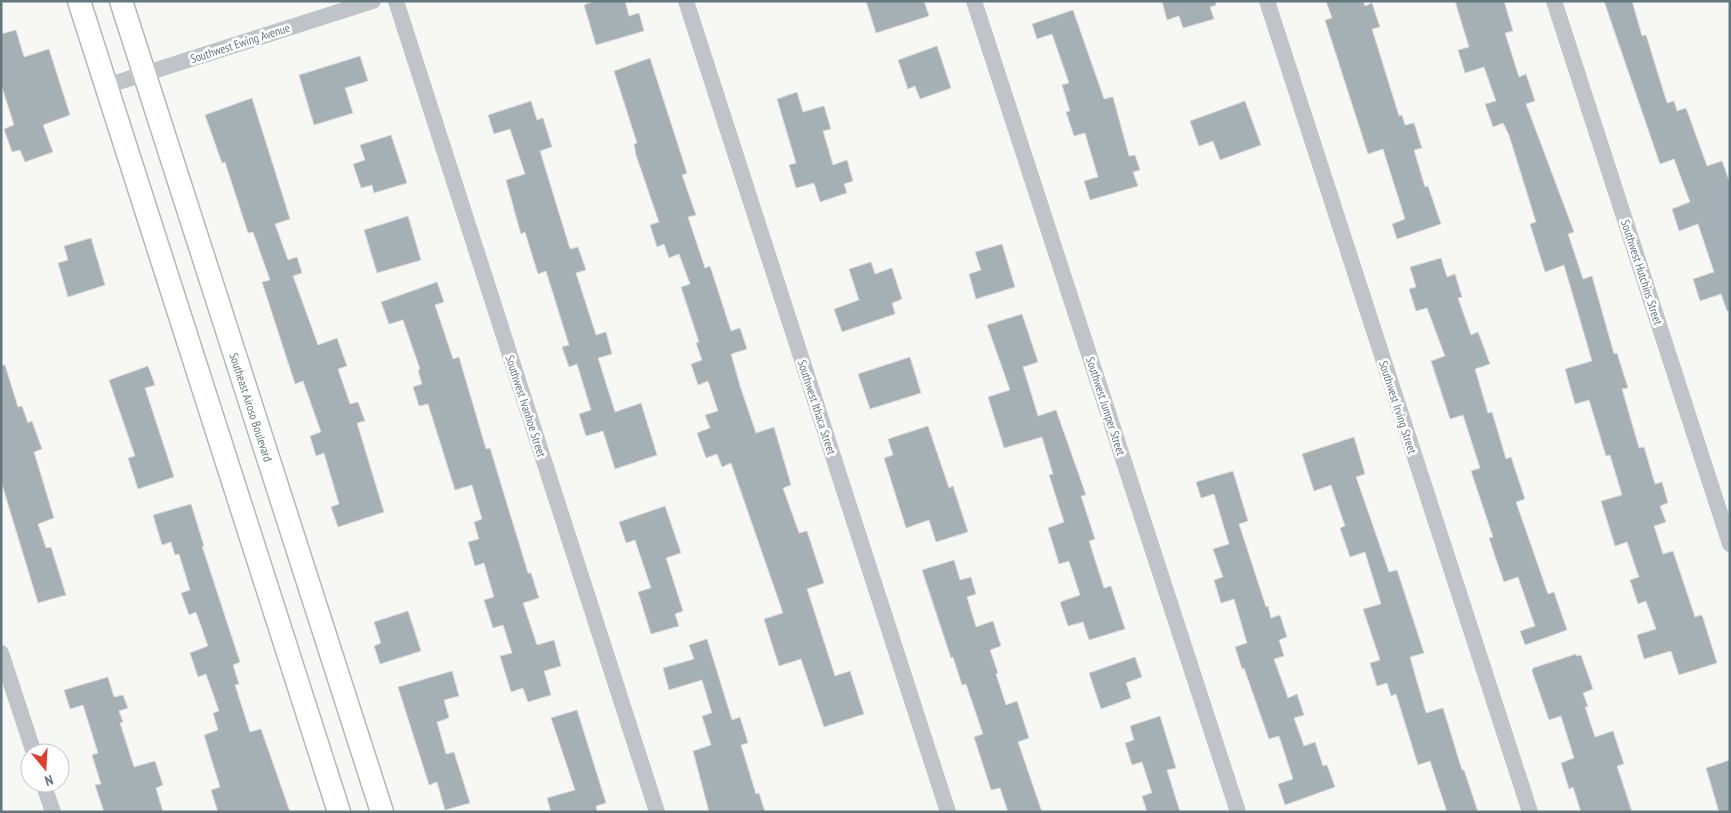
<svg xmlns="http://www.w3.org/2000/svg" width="1731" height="813" viewBox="0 0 1731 813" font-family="'PT Sans Narrow',sans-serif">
  <rect width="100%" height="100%" fill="#f7f7f4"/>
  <!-- building -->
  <g fill="#a5b0b4" stroke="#d9d9d7">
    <polygon points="595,1 625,1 629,16 639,13 644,31 596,45 584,5"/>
    <polygon points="866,1 924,1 929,16 876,33"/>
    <polygon points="1162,1 1216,1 1216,5 1210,7 1214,19 1183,28 1179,16 1167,20"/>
    <polygon points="1326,1 1363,1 1365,6 1372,3 1380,27 1372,29 1399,116 1402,115 1405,125 1414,123 1422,148 1414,150 1425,187 1428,186 1441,224 1397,239 1392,224 1405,219 1383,149 1368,154 1325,20 1332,18"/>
    <polygon points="1455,1 1504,1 1513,31 1505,33 1519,77 1526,74 1535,101 1526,104 1574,232 1568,234 1583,279 1592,276 1614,354 1617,353 1628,388 1622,389 1639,448 1644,447 1655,484 1662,482 1668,503 1660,506 1666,522 1654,526 1663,554 1673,551 1695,617 1702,615 1717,663 1679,675 1671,651 1644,659 1637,635 1656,629 1646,601 1638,604 1630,580 1639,577 1627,542 1615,546 1601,501 1622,495 1610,455 1606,456 1589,400 1575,404 1565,369 1592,361 1564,265 1545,272 1530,224 1536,222 1509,135 1503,123 1493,127 1485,104 1496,101 1484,67 1465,73 1458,50 1469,47"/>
    <polygon points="1604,1 1632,1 1642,36 1646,35 1667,103 1674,101 1677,111 1686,108 1707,166 1722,161 1730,183 1730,311 1727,311 1721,294 1700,301 1693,279 1714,272 1698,224 1679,231 1672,209 1690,202 1674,159 1660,164"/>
    <polygon points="1073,10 1104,99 1113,97 1129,156 1135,155 1140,170 1133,172 1138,186 1090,200 1084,181 1098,177 1085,133 1074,136 1066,112 1070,111 1062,85 1069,83 1052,34 1037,39 1032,24"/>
    <polygon points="16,30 24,57 49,49 70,115 43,125 53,152 25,162 20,150 12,152 4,129 14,125 1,84 1,34"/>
    <polygon points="937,46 951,88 920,99 915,86 908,89 898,60"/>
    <polygon points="360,56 368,81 345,88 353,113 314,125 299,75"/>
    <polygon points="650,58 687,173 682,175 696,215 688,217 705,268 710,266 731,331 740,328 747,349 731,354 740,386 756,433 774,427 791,485 783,488 799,533 807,531 824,583 807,589 835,676 850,671 864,714 824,727 801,659 779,666 764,619 783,613 731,463 722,467 717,454 706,458 697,433 710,428 705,415 718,411 708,381 698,385 691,364 702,360 696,343 699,342 681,287 690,284 679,254 669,258 664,244 657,247 650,225 659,222 636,155 634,144 637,143 614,71"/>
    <polygon points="797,92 803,112 824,106 831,129 823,131 833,165 847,160 853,181 844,184 847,193 820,202 814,183 796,188 789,165 796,163 777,99"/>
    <polygon points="252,98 290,219 275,224 288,260 297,257 302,273 293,276 318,345 337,338 347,366 338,369 350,404 358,402 365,421 357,423 384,512 338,527 331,507 339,504 324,453 316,456 310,436 321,432 303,381 295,384 262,282 270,280 253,232 248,233 225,162 222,163 205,115"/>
    <polygon points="531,101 537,120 543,118 552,147 540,151 570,249 578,247 586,270 576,273 596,335 606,332 612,354 598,358 615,412 641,403 657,455 615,469 603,431 586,436 579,414 591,410 577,364 569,367 562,347 569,345 546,271 538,274 525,232 521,234 515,213 506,180 525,174 510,129 494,134 488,115"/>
    <polygon points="1245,101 1261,145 1220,160 1213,141 1199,146 1190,121"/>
    <polygon points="391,135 407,183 374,193 372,185 361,188 353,164 365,160 360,145"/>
    <polygon points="408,216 421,260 377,273 364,230"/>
    <polygon points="91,238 105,285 68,297 58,263 68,260 64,246"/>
    <polygon points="1002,244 1015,287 976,299 969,274 981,270 975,252"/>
    <polygon points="1441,258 1447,277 1455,274 1462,297 1458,298 1471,335 1478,332 1490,364 1475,369 1488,413 1492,412 1506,459 1511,457 1525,499 1516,502 1548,594 1554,592 1567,630 1525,645 1520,631 1535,626 1518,577 1504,582 1496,559 1489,538 1493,537 1471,471 1480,468 1463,415 1450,419 1431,361 1445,356 1427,308 1416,311 1409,289 1416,287 1410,267"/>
    <polygon points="871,262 875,274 892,268 902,299 892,303 895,314 842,332 834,309 859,300 849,269"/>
    <polygon points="437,282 444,302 435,305 453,359 459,357 486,449 490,448 528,573 531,573 539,598 523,603 537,645 554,640 561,666 544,671 551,695 528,702 523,688 511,692 500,656 512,653 503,625 493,628 484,600 494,597 484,563 475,566 468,542 479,539 474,522 482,519 472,485 455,490 428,404 419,406 413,387 422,384 418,370 420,369 403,320 389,324 381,302"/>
    <polygon points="1022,314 1038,362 1023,367 1038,416 1056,410 1086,495 1081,496 1095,539 1089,541 1104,588 1111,586 1125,629 1089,640 1083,622 1068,626 1060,602 1080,595 1069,561 1059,564 1048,528 1064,522 1049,475 1053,474 1042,437 1004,448 988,397 1010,390 987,325"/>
    <polygon points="910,357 921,393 870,409 858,374"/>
    <polygon points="5,365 18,407 22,406 28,423 32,421 42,449 34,452 54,518 38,524 46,548 51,547 66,595 38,603 1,481 1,366"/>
    <polygon points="148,366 155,385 145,388 174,477 138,489 128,458 135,456 109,380"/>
    <polygon points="928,426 949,488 953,486 968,532 936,542 929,520 906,528 884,458 893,455 888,439"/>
    <polygon points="1354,437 1365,474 1356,477 1389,572 1397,570 1424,653 1410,657 1426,713 1443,708 1462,770 1464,770 1478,812 1447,812 1430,761 1418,765 1396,694 1391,696 1387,683 1377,686 1370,663 1380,660 1363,609 1381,604 1365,552 1350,557 1340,528 1345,526 1331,485 1314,491 1302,454"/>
    <polygon points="1233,471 1248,521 1239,524 1266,607 1268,606 1271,618 1280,615 1287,637 1279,640 1284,656 1274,659 1288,698 1297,694 1304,715 1294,718 1304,746 1315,742 1323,766 1327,765 1335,787 1285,805 1278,784 1293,779 1279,736 1269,739 1244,668 1242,669 1235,647 1247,643 1234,599 1221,603 1214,580 1223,577 1213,549 1229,544 1214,494 1201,498 1196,482"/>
    <polygon points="191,504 204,546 202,546 240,662 233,665 239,684 235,685 250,732 261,729 290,812 218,812 211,790 220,787 204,735 218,730 213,713 219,711 206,674 198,677 190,653 208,646 196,612 189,615 181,593 190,590 179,554 175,555 171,542 162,545 153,515"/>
    <polygon points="665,506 681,553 666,558 683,611 675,614 679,626 651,634 638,592 651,588 635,540 626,543 619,522"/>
    <polygon points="954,560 960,580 971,577 976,594 967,597 976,627 993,621 1001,646 990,650 998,673 996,674 1006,705 1017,701 1029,738 1018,742 1042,812 1008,812 1000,788 991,790 974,737 983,734 966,684 962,685 953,657 951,658 922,570"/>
    <polygon points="408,611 421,651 380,664 374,646 381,643 374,622"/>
    <polygon points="707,639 732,720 740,717 748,743 741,745 756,794 759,793 765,812 709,812 693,751 711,745 702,716 712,713 702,680 669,690 663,668 694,659 689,645"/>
    <polygon points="1576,654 1576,656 1581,655 1593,689 1583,693 1588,707 1585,707 1595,737 1613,731 1624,764 1617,766 1632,812 1581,812 1573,787 1569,789 1561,763 1574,758 1561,716 1549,720 1532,671 1533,668"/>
    <polygon points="1135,657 1142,677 1126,683 1131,698 1101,709 1089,673"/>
    <polygon points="452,671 459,696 444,700 449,718 437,722 446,754 454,752 470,803 445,810 437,782 429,785 398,687"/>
    <polygon points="108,677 114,697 123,695 128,708 119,711 123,722 120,723 134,767 155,761 163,785 156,788 163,812 104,812 95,785 101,784 92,755 98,753 83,705 70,709 64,690"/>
    <polygon points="577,710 606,803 596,806 597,812 551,812 547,798 575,790 551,718"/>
    <polygon points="1160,716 1176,768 1167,770 1180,812 1147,812 1142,796 1152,793 1142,762 1132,765 1125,743 1134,740 1130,726"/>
    <polygon points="1730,760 1730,812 1719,812 1706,768"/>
  </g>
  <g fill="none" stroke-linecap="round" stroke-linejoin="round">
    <!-- secondary casing -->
    <g stroke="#b1b8bb" stroke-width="25">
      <g id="secondary">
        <polyline points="79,1 339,812"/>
        <polyline points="121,1 382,812"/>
      </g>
    </g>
    <!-- minor -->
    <g stroke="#bec4c7" stroke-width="16">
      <polyline points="396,1 657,812"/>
      <polyline points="686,1 948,812"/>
      <polyline points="974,1 1238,812"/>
      <polyline points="1267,1 1530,812"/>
      <polyline points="1554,1 1730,544"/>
      <polyline points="106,86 373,1"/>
      <polyline points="1,653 34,753"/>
      <polyline points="43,783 53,812"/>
    </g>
    <!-- secondary -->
    <use href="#secondary" stroke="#fff" stroke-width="22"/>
  </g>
  <g text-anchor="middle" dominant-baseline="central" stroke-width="5" stroke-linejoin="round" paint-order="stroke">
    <!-- street labels -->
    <g font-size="12" fill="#63777f" stroke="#fff">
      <text transform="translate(240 43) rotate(-18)">Southwest Ewing Avenue</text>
      <text transform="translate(1642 272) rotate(72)">Southwest Hutchins Street</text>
      <text transform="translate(526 406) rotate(72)">Southwest Ivanhoe Street</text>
      <text transform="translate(1106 406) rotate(72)">Southwest Jumper Street</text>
      <text transform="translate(251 407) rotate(72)">Southeast Airoso Boulevard</text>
      <text transform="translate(817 407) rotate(72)">Southwest Ithaca Street</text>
      <text transform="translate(1398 407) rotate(72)">Southwest Irving Street</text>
    </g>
  </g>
  <!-- border -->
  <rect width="1731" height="813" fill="none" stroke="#63777f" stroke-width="5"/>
  <!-- north arrow -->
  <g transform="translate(45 768) rotate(162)"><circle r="24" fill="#ffffff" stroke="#c1c9cc"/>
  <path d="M0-4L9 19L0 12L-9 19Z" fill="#e13d2b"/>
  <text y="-8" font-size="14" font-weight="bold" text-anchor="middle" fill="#63777f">N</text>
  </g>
</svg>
